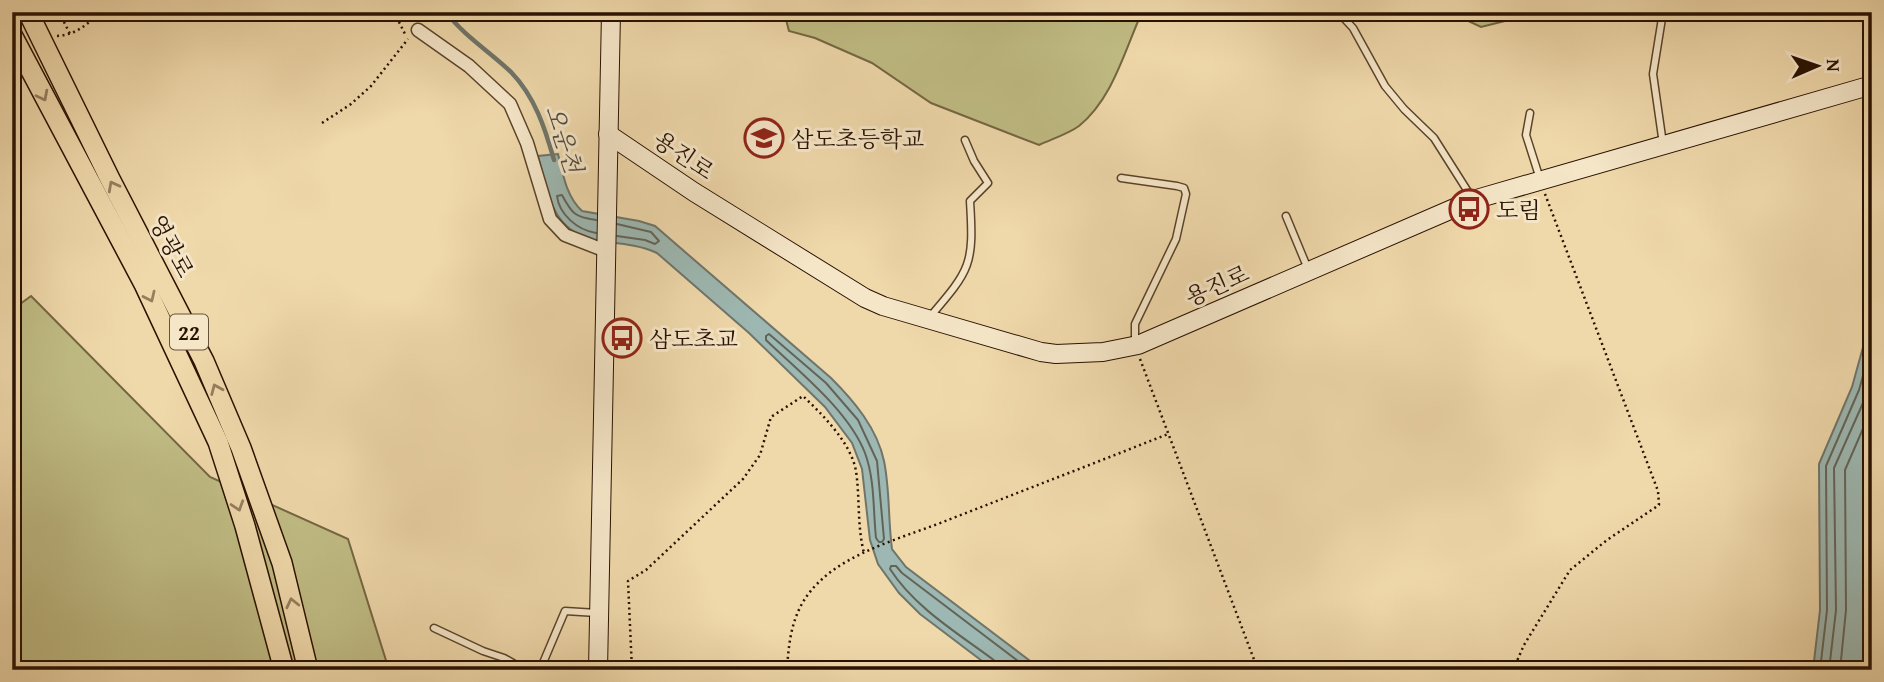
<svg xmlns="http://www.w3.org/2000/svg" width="1884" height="682" viewBox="0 0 1884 682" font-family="'Gentium Book Plus','Noto Serif KR',serif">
  <rect width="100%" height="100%" fill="#efd8aa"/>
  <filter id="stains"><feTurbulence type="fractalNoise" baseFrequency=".00286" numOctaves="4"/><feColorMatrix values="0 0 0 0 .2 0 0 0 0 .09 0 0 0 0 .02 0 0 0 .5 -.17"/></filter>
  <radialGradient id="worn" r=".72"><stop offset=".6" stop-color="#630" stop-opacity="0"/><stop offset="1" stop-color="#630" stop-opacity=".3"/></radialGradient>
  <!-- green -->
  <g fill="#c0bc84" stroke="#746642" stroke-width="2">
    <path d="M784 12H1142C1124 52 1113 98 1079 126 1068 134 1052 139 1039 145L931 103 872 63 815 38 789 31Z"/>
    <polygon points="1449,12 1526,12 1521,17 1481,27"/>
    <polygon points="31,296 210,477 348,539 389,670 12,670 12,310"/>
  </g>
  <!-- water -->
  <g fill="#9db8b2" stroke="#6f756b" stroke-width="2">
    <path d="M558 154C563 174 566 196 582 211L639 221 655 226 831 378C854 401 877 428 884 461 890 490 888 520 892 549L906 567 1042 670H994L920 614 899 593 878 564 870 540 862 469 852 443 825 407 749 333 657 253C640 245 623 244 604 242 553 235 549 199 538 156Z"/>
    <polygon points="1872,335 1872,670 1813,670 1820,610 1819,464 1852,387 1865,340"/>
  </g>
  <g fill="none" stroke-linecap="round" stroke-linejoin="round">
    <!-- shore -->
    <g stroke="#636459" stroke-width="2">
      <path d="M596 233C577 230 559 214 557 196L562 195C572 214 575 217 596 220"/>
      <polyline points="617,236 645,240 655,244 659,241 651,232 617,224"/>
      <path d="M769 334 826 383 858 420 877 461 884 539 882 542H879L876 538C873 510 875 480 865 453 848 410 799 372 766 340V336Z"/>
      <path d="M998 670 995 661C959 634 915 608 890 569L891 566H896L902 573 1030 670"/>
      <polyline points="1820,670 1827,610 1826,466 1859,390 1872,344"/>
      <polyline points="1829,670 1836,610 1834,468 1867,394 1872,375"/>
      <polyline points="1840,670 1846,610 1845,470 1872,408"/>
    </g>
    <!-- stream -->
    <path stroke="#6f756b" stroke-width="4.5" d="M446 12C464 36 489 51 511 72 535 97 545 128 554 160"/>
    <!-- service casing -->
    <g stroke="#5a432a" stroke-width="9">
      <g id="service">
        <polyline points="1338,12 1353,28 1385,86 1404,109 1434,138 1472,198"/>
        <polyline points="1663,12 1653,74 1663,144"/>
        <polyline points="1530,113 1526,135 1540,179"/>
        <polyline points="1121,178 1177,186 1184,188 1186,194 1176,239 1135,324 1135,344"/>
        <polyline points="1286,216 1308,269"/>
        <path d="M929 318C971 269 974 265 970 201L988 183 974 161 965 140"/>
        <polyline points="434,628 483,651 504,658 525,670"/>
        <polyline points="540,670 565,611 597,613"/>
      </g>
    </g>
    <!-- minor casing -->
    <g stroke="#5a432a" stroke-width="15">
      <polyline id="minor" points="418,30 469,66 510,104 527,143 550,219 565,235 606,251"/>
    </g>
    <!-- secondary casing -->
    <g stroke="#291100" stroke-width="20">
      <g id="secondary">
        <polyline points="608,134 694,192 865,298 883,306 1041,352 1056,354 1103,352 1138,345 1473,200 1872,85"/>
        <polyline points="598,670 611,12"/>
      </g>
    </g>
    <!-- primary casing -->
    <g stroke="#291100" stroke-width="22">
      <g id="primary">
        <polyline points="28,12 110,179 204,361 241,448 282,563 308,670"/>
        <polyline points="12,35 144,284 218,442 245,526 284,670"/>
      </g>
    </g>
    <!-- path -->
    <g stroke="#291100" stroke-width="2.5" stroke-dasharray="2 3.5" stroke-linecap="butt">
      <polyline points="59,12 70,34"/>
      <polyline points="394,12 405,34"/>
      <path d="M57 36C75 35 87 25 100 12"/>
      <polyline points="322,123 351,104 371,86 408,39"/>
      <polyline points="1140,359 1258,670"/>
      <path d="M632 670 628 581 646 570 743 479 760 455 771 417 803 396C823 415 851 443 856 471 860 498 857 526 864 553"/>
      <path d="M787 670C789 636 793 607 819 582 850 551 908 536 948 520 1022 491 1095 463 1168 434"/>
      <polyline points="1513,670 1524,645 1570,570 1607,540 1659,505 1658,491 1545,194"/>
    </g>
    <!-- service -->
    <use href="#service" stroke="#f5e6c8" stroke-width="6"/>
    <!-- minor -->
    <use href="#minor" stroke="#f5e6c8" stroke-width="12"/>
    <!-- secondary -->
    <use href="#secondary" stroke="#f5e6c8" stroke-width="18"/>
    <!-- primary -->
    <use href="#primary" stroke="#efd8aa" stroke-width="19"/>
  </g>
  <!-- one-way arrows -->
  <defs><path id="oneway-chevron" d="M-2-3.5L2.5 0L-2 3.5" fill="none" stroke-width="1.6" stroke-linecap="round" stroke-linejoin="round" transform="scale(1.75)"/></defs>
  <g stroke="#967e5e">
    <use href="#oneway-chevron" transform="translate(43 96) rotate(63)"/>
    <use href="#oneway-chevron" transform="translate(113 186) rotate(-118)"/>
    <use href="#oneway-chevron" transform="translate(150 297) rotate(65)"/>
    <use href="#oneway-chevron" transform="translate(216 389) rotate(-113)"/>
    <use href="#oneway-chevron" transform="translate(238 506) rotate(72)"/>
    <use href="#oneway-chevron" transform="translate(292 603) rotate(-103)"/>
  </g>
  <!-- icons -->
  <defs>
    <g id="school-ring" transform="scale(2.0125)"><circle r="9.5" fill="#f5e6c8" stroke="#8f2418" stroke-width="1.5"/><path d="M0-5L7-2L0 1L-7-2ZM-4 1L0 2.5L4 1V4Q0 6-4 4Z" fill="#8f2418"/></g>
    <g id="bus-ring" transform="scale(2.0125)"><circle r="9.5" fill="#f5e6c8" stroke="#8f2418" stroke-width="1.5"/><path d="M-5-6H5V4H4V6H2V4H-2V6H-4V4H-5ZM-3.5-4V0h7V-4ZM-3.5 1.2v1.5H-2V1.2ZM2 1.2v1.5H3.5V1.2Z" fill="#8f2418"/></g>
  </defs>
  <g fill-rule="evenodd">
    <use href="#school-ring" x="764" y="138"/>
    <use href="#bus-ring" x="1469" y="209"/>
    <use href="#bus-ring" x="622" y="338"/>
  </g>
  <g text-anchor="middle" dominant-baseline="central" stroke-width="6" stroke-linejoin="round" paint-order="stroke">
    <!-- shield labels -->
    <rect fill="#f5e6c8" stroke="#66513c" stroke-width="2" x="170" y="314.5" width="38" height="35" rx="5"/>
    <g font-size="21" font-weight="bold" fill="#291100">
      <text x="189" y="332">22</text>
    </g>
    <!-- poi labels -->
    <g font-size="23" fill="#291100" stroke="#f5e6c8" text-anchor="start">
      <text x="791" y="138">삼도초등학교</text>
      <text x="1496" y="209">도림</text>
      <text x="649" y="338">삼도초교</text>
    </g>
    <!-- street labels -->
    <g font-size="23" fill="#291100" stroke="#f5e6c8">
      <text transform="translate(684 155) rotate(34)">용진로</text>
      <text transform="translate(172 246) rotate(62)">영광로</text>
      <text transform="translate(1217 285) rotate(-24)">용진로</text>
    </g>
    <!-- water labels -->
    <g font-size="24" font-style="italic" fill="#524b3e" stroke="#f5e6c8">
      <text transform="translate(564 139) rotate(72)">오운천</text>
    </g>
  </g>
  <!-- margin -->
  <rect width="1884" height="682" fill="none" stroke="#efd8aa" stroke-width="42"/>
  <rect x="14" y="14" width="1856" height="654" fill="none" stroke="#291100" stroke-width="3.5"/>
  <rect x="21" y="21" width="1842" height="640" fill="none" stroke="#291100" stroke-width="2"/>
  <!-- north arrow -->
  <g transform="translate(1817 66) rotate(88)" stroke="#f5e6c8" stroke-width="5" paint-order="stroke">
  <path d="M0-5L12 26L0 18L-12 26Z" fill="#291100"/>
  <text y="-10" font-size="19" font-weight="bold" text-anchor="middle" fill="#291100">N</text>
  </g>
  <rect width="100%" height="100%" filter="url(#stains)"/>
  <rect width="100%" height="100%" fill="url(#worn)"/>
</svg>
